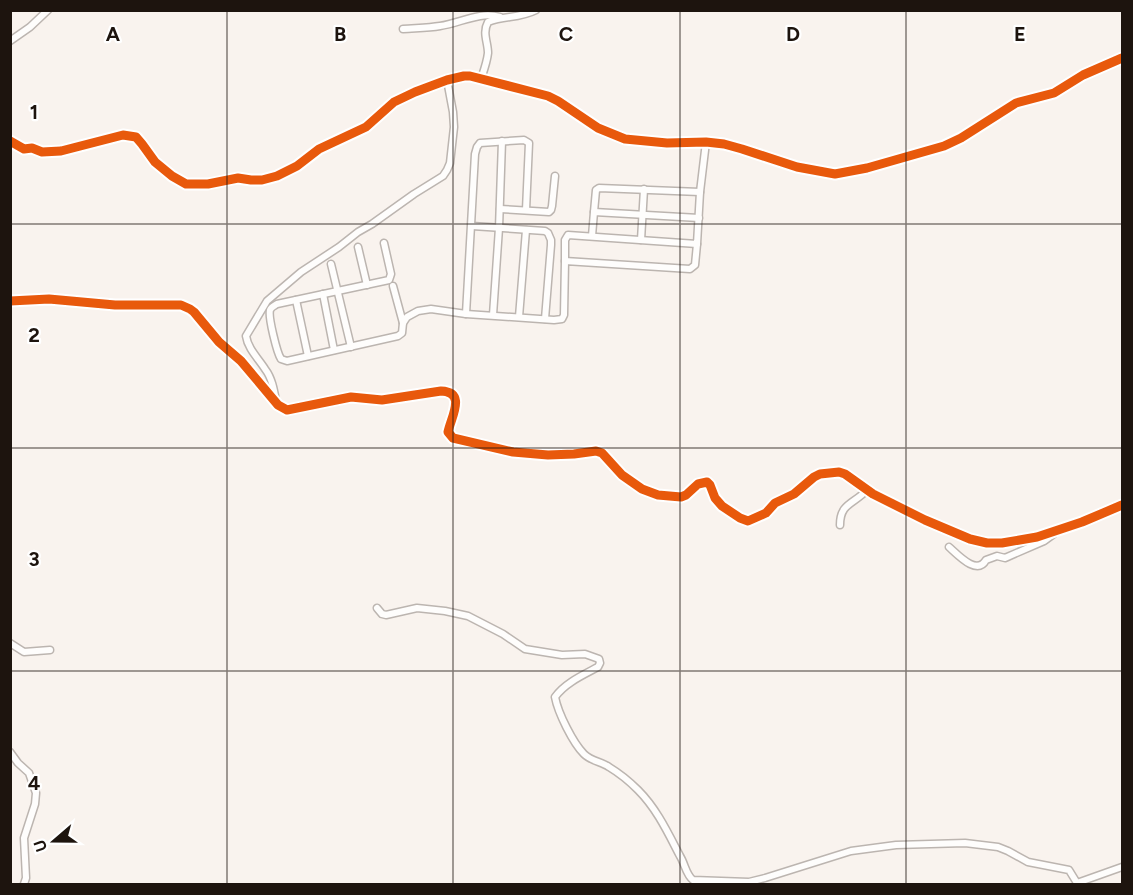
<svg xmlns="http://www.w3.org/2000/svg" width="1133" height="895" viewBox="0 0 1133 895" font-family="Figtree,sans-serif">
  <rect width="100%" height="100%" fill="#f9f3ee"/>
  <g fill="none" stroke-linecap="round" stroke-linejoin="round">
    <!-- minor casing -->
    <g stroke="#bcb5b0" stroke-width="9">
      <g id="minor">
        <path d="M403 29C415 28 428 28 440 26 461 23 479 11 500 17"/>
        <polyline points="10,41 30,27 48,10"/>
        <path d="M481 79C484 70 487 62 488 53 488 42 482 33 488 22 505 15 518 19 536 10"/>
        <polyline points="10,141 24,149 32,148 42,152 61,151 123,135 136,137 142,144 155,162 172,176 186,184 208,184 238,178 251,180 262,180 277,176 297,166 319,149 366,127 394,102 415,92 447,80 464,76 470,76 548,96 558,101 598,128 625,139 667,143 706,142 724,144 742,149 797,167 835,174 867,168 944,146 961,138 1016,103 1054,93 1083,75 1122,58"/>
        <polyline points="500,209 549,212 551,210 552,206 555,176"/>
        <polyline points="594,212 596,190 599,188 700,192"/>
        <polyline points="472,226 545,231 548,233 551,240 551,245 545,319"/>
        <polyline points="592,236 594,212 699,218"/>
        <polyline points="641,240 644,189"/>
        <path d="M384 243 391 274 389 280 277 304C274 306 271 307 270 310 268 317 277 353 281 359L287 361 398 336 402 333 403 323 407 317 418 311 431 309 466 314 554 320 562 319 564 315 565 261 690 269 695 265 697 244"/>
        <polyline points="358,247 367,285"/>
        <polyline points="565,261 565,240 568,235 697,244 700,192 706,142"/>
        <polyline points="331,264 351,347"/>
        <polyline points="393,286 403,323"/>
        <polyline points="323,294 334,350"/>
        <polyline points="296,300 308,356"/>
        <path d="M10 301 49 299 115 305H181L190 309 194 312 219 342 241 361 278 405 287 410 351 397 382 400 441 391C467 392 451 417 448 432L453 438 513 452 548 455 574 454 596 451 602 453 622 475 642 489 658 495 681 497 686 495 698 484 707 482 710 485 715 498 722 506 740 518 748 521 766 513 775 503 794 494 814 477 820 474 839 472 845 474 873 494 925 520 970 539 987 543H1002L1037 537 1082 522 1122 505"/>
        <polyline points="466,314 475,154 477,147 480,143 524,140 529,143 526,210"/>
        <polyline points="493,315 499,228 502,141"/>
        <polyline points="519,317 526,230"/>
        <path d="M276 401C274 390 272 378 265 369 258 358 248 349 246 336L267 301 301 272 339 247 358 232 372 224 414 194 443 176 447 170 450 163 454 127 453 112 447 80"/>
        <path d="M840 525C840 503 854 504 867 490"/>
        <path d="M949 547C958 555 977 576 986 560L997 556 1005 558 1044 541 1055 533"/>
        <path d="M377 608 382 614 386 615 417 608 445 611 468 616 503 634 525 649 562 655 585 654 599 659 600 663 598 667C583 675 565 683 555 697 558 713 573 743 584 754 591 761 602 762 609 767 619 773 630 782 638 790 657 809 668 833 680 856 685 864 686 875 693 880L749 882 765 878 851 851 896 845 965 843 998 847 1008 851 1028 862 1069 870 1077 883"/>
        <polyline points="10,643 24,652 50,650"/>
        <polyline points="10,752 18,763 29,773 36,793 35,804 24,838 26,878 24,884"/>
        <polyline points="1078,884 1077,883 1122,867"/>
      </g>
    </g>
    <!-- minor -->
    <use href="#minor" stroke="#fefdfc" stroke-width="6"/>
    <!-- cycleway casing -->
    <g stroke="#fff" stroke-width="13">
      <g id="cycleway">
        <polyline points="10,141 24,149 32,148 42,152 61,151 123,135 136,137 142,144 155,162 172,176 186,184 208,184 238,178 251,180 262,180 277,176 297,166 319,149 366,127 394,102 415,92 447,80 464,76 470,76 548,96 558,101 598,128 625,139 667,143 706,142 724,144 742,149 797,167 835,174 867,168 944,146 961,138 1016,103 1054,93 1083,75 1122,58"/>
        <path d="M10 301 49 299 115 305H181L190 309 194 312 219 342 241 361 278 405 287 410 351 397 382 400 441 391C467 392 451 417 448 432L453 438 513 452 548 455 574 454 596 451 602 453 622 475 642 489 658 495 681 497 686 495 698 484 707 482 710 485 715 498 722 506 740 518 748 521 766 513 775 503 794 494 814 477 820 474 839 472 845 474 873 494 925 520 970 539 987 543H1002L1037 537 1082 522 1122 505"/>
      </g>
    </g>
    <!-- cycleway -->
    <use href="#cycleway" stroke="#e8590c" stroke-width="9"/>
  </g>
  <!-- grid -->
  <path fill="none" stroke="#1d140e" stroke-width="1.5" stroke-opacity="0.55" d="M227 10V884M453 10V884M680 10V884M906 10V884M10 224H1122M10 448H1122M10 671H1122"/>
  <g font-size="20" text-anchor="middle" font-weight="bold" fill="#1d140e" stroke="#fff" stroke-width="4.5" stroke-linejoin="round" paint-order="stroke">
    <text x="113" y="41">A</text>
    <text x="340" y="41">B</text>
    <text x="566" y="41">C</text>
    <text x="793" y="41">D</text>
    <text x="1020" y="41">E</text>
    <text x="34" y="119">1</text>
    <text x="34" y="342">2</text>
    <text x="34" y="566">3</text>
    <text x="34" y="790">4</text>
  </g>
  <!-- border -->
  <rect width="1133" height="895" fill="none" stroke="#1d140e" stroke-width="24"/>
  <!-- north arrow -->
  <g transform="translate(54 841) rotate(250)" stroke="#ffffff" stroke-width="4.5" paint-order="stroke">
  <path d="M0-4.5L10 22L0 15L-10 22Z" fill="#1d140e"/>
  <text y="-9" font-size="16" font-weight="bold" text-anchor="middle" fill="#1d140e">U</text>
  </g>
</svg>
